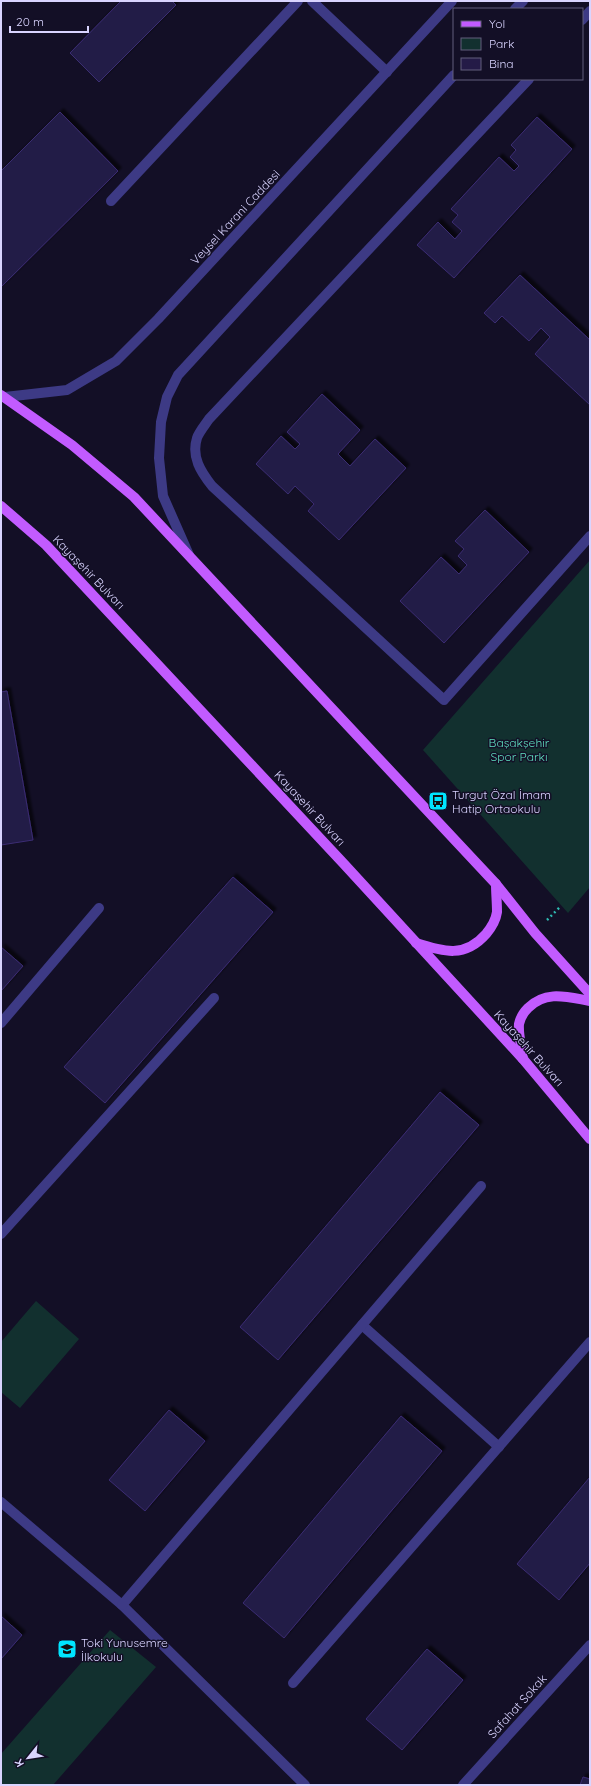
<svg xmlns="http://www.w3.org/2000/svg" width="591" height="1786" viewBox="0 0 591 1786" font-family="Quicksand,sans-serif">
  <defs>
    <filter id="shadow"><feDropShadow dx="3.5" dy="-3.5" stdDeviation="1" flood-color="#0009"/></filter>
  </defs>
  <rect width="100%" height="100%" fill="#130f26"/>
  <!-- green -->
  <g fill="#12302f">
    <polygon points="590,560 590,887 568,913 423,750"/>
    <polygon points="36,1301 79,1339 20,1408 1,1392 1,1342"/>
    <polygon points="110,1630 156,1667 53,1785 1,1785 1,1754"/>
  </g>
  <!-- building -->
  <g fill="#241b47" stroke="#3b2d73" filter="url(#shadow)">
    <polygon points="121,1 172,1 176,5 99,82 70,53"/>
    <polygon points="60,112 118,171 1,287 1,171"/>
    <polygon points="537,117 572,149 454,278 417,245 438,222 455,239 462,231 452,222 458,215 451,209 499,157 514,171 519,166 510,157 516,150 511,145"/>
    <polygon points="520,275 590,340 590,405 535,354 550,337 541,328 529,341 502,316 495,323 484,313"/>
    <polygon points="322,394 360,430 338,454 350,466 375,439 406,468 339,540 308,511 314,504 295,486 288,494 256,464 281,436 295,449 300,444 287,432"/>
    <polygon points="485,510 529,552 444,643 400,601 441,557 459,574 467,565 458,556 464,549 455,541"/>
    <polygon points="7,691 33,840 1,845 1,692"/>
    <polygon points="233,877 273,912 105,1103 64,1067"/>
    <polygon points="1,947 23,966 1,991"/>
    <polygon points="440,1092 479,1125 278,1360 240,1327"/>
    <polygon points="169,1410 205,1441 145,1511 109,1480"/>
    <polygon points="401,1416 442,1451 284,1638 243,1603"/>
    <polygon points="590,1477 590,1563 559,1600 517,1564"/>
    <polygon points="1,1616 22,1635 1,1659"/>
    <polygon points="427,1649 463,1680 402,1750 366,1719"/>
    <polygon points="583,1777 590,1779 590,1785 580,1785"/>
  </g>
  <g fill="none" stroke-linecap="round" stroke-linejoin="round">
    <!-- path -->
    <polyline stroke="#2fb8b0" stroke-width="2.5" stroke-dasharray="2 3" stroke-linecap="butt" points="547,920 561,906"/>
    <!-- minor -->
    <g stroke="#3d3a85" stroke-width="10">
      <polyline points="312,1 387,72"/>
      <polyline points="515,9 523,1"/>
      <polyline points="582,20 590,11"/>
      <path d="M529 79 209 419C205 425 199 432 197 438 191 457 201 472 212 486L444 700 590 536"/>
      <polyline points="111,201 298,1"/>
      <polyline points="5,397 67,390 116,361 158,319 452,1"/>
      <polyline points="189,555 163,496 159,458 161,422 167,397 178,375 454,75"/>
      <polyline points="1,1023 99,908"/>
      <polyline points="1,1234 214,998"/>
      <polyline points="362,1325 499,1447"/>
      <polyline points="1,1502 122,1605 305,1785"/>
      <polyline points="122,1605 481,1186"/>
      <polyline points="293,1683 590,1342"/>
      <polyline points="463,1785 590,1645"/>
    </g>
    <!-- major -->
    <g stroke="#c25bff" stroke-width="10">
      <polyline points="1,395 72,445 134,497 496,884 535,933 590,994"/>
      <polyline points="1,506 46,545 344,864 523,1059 590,1139"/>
      <path d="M416 943C444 952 465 958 486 934 491 928 496 919 497 912 497 903 496 893 496 884"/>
      <path d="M523 1059C522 1048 518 1035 519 1024 520 1019 524 1012 528 1008 546 990 567 997 590 1001"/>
    </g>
  </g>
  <!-- icons -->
  <defs>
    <g id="bus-square" transform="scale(1)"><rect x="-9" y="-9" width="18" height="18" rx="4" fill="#00e5ff" stroke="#130f26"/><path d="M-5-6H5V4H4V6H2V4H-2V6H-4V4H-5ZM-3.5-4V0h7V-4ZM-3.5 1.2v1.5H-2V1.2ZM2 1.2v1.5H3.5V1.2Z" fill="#111"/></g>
    <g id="school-square" transform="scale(1)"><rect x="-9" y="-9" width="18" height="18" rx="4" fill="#00e5ff" stroke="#130f26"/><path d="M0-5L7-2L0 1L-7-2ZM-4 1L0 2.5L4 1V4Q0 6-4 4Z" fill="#111"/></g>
  </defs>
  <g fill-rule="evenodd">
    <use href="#bus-square" x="438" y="801"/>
    <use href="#school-square" x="67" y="1649"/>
  </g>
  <g text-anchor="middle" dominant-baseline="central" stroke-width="3" stroke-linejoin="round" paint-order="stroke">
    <!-- street labels -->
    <g font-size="12" fill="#d9d4ff" stroke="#130f26">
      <text transform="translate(235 217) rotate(-47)">Veysel Karani Caddesi</text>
      <text transform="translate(89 572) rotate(46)">Kayaşehir Bulvarı</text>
      <text transform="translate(310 808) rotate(47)">Kayaşehir Bulvarı</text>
      <text transform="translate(529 1048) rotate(48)">Kayaşehir Bulvarı</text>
      <text transform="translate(517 1706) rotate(-48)">Safahat Sokak</text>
    </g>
    <!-- park labels -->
    <g font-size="12" fill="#5fe0c0" stroke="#130f26">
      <text x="519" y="742">Başakşehir<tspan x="519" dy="14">Spor Parkı</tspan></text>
    </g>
    <!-- poi labels -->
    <g font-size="12" fill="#d9d4ff" stroke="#130f26" text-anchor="start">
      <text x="452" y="794">Turgut Özal İmam<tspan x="452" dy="14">Hatip Ortaokulu</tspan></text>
      <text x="81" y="1642">Toki Yunusemre<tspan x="81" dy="14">İlkokulu</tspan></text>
    </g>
  </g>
  <!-- border -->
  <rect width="591" height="1786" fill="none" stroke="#d9d4ff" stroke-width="4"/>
  <!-- legend -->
  <rect x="453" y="8" width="130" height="72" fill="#130f26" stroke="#625e7d"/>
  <rect x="461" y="21" width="20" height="6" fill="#c25bff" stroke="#625e7d"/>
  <text x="489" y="28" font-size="12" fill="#d9d4ff">Yol</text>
  <rect x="461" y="38" width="20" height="12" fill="#12302f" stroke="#625e7d"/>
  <text x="489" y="48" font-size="12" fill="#d9d4ff">Park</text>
  <rect x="461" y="58" width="20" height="12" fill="#241b47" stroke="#625e7d"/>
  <text x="489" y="68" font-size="12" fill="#d9d4ff">Bina</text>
  <!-- north arrow -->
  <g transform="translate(28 1758) rotate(240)" stroke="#130f26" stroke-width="3" paint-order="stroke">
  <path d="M0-3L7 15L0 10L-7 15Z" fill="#d9d4ff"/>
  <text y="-6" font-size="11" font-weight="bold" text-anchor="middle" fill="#d9d4ff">K</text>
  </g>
  <!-- scale -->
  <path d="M10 26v6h78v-6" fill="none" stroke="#d9d4ff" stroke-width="2"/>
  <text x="16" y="26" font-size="12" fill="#d9d4ff" stroke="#130f26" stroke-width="3" paint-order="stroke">20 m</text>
</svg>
